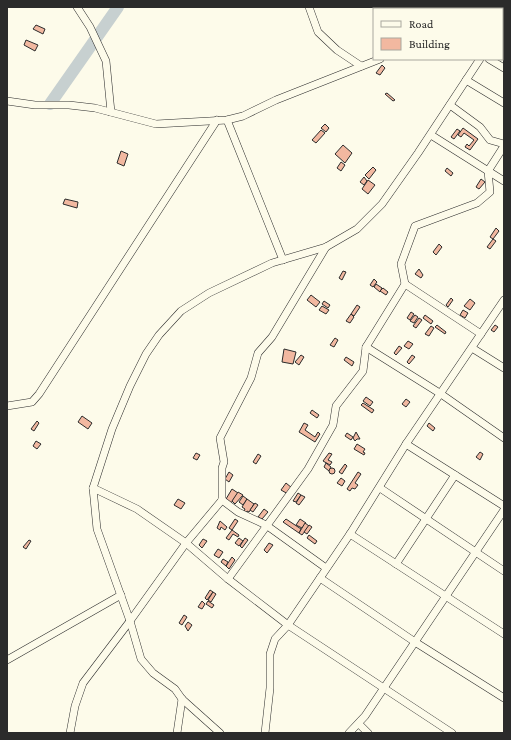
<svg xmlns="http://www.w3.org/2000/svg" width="511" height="740" viewBox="0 0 511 740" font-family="'Crimson Pro',serif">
  <rect width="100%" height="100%" fill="#fdfbea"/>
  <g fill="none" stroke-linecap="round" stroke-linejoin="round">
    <!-- river -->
    <polyline stroke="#c7d0d0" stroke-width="12" points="50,104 118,7"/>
  </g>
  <!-- building -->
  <g fill="#f2b8a0" stroke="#2b2b2b">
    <polygon points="36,25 45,29 43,34 33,29"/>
    <polygon points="26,40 38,45 35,51 24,45"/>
    <polygon points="382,65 385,68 380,75 376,73"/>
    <polygon points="387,93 395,100 393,101 385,94"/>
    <polygon points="325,124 329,128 326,132 321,128"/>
    <polygon points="463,128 478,139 470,150 465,147 467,144 469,146 474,140 464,133 461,137 458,135"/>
    <polygon points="457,129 460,131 454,139 451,137"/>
    <polygon points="321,130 325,133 316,143 312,140"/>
    <polygon points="343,145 352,153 345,163 335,154"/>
    <polygon points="121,151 128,154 124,166 117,163"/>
    <polygon points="341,162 345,165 341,171 337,168"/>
    <polygon points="373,167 376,170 369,179 365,175"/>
    <polygon points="447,168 453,173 451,176 445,171"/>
    <polygon points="364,177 367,181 364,185 360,182"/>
    <polygon points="481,179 485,182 479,189 476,187"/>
    <polygon points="368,180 375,185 368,194 362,189"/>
    <polygon points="65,199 78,202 77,208 63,204"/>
    <polygon points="496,228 499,231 493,239 490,237"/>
    <polygon points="493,239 496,241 490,249 487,247"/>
    <polygon points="439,244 442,247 436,255 433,252"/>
    <polygon points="419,269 423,275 421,278 415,274"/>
    <polygon points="343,271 346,272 342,280 339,278"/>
    <polygon points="374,279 377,282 373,287 370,285"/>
    <polygon points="376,284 382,288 380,292 374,287"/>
    <polygon points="383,288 388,292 386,295 380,291"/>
    <polygon points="311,295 320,302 316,307 307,300"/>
    <polygon points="451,298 453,300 448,307 446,305"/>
    <polygon points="470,299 475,303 470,310 464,306"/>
    <polygon points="324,301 330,305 328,308 322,304"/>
    <polygon points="357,305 360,307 354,316 351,314"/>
    <polygon points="322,306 329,310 326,314 319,310"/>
    <polygon points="463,310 468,313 465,318 460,315"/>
    <polygon points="411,312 414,314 410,320 407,318"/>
    <polygon points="351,314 354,317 350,323 346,321"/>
    <polygon points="415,315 418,317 414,323 410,321"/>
    <polygon points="425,315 433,321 431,324 423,318"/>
    <polygon points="419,318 422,320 416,328 413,326"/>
    <polygon points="437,325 446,332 445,334 435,327"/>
    <polygon points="495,325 498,327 494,332 491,330"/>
    <polygon points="431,326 434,328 429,336 425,334"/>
    <polygon points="335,338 338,340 334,347 330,345"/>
    <polygon points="408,341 413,344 409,349 404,346"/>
    <polygon points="399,346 402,348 396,355 394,353"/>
    <polygon points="284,349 296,352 293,364 282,362"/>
    <polygon points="301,355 304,357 299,365 295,362"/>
    <polygon points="412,355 415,357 409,364 407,362"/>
    <polygon points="346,357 354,362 352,366 344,360"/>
    <polygon points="366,397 373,402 370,406 363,401"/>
    <polygon points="406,399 410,402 406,407 402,404"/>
    <polygon points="363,403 374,410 372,413 361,405"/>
    <polygon points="312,410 319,415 317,418 310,413"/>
    <polygon points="82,416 92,423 88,429 78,422"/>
    <polygon points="37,421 39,423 34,431 31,429"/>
    <polygon points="304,423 308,425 305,430 315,437 318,432 320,434 315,442 299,432"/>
    <polygon points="429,423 435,428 433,431 427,426"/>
    <polygon points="356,432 360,439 357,439 355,441 353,438"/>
    <polygon points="347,433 353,437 351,440 345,436"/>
    <polygon points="36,441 41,444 37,449 33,446"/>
    <polygon points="357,444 365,449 363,452 365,453 364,455 354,449"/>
    <polygon points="480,452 483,454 480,460 476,457"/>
    <polygon points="196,453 200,455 197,460 193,458"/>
    <polygon points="329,453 332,454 328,460 332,462 330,465 323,461"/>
    <polygon points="258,454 261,456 256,464 253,462"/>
    <polygon points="326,463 331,467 329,471 324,467"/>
    <polygon points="345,464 347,466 342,474 339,472"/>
    <circle cx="332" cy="471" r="3"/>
    <polygon points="229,472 233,475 229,482 225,479"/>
    <polygon points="358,472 361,474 355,483 358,485 355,489 352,488 350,491 347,489"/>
    <polygon points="341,478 345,481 342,486 337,483"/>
    <polygon points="286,483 292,488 288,494 281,490"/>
    <polygon points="232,489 238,493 231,503 226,499"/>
    <polygon points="238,492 243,495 235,504 232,501"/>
    <polygon points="298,493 301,495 296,502 293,501"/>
    <polygon points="301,495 305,497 299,505 296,503"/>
    <polygon points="243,496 247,499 243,505 239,502"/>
    <polygon points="178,499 185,503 181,509 174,505"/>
    <polygon points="247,499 254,504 249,512 247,511 246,513 244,511 245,509 242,507"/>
    <polygon points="255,503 258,505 253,512 250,510"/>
    <polygon points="264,509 268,512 262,519 258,517"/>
    <polygon points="235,519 238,521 232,530 229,528"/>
    <polygon points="286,519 301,529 299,533 283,522"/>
    <polygon points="300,519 306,523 302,528 296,525"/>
    <polygon points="220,521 227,527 225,530 221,527 220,530 217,528"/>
    <polygon points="305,523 309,526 302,535 299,533"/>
    <polygon points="309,525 312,527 307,534 304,532"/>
    <polygon points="232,530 239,535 238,537 233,534 229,540 226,538"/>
    <polygon points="309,535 317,541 315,544 307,538"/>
    <polygon points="239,538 243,541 239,546 235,543"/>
    <polygon points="245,538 248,540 242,548 240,546"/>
    <polygon points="203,539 207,541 202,548 199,545"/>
    <polygon points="29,540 31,541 26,549 23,547"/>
    <polygon points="269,543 273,545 267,553 264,550"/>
    <polygon points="218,549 223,552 219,558 214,555"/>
    <polygon points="232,557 235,560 229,569 226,566"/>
    <polygon points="223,559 228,562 226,566 221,562"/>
    <polygon points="210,590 213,592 207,600 205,598"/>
    <polygon points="213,592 216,594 211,602 208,600"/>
    <polygon points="202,601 205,604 202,609 198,607"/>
    <polygon points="208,601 214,605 212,608 206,604"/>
    <polygon points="184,615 187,617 182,625 179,623"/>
    <polygon points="188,622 192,625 188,631 185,626"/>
  </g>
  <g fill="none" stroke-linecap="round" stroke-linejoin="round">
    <!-- minor casing -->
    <g stroke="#2b2b2b" stroke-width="8">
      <g id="minor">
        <polyline points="77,7 90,27 106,61 111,112"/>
        <polyline points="309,7 318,32 337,50 361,66"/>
        <polyline points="502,26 504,22"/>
        <polyline points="489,59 504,68"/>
        <polyline points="466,80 504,103"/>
        <polyline points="7,101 35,105 69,105 95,108 156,124 227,120 243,116 276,100 380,59"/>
        <polyline points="450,105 480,127 490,140 504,144"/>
        <polyline points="227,120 283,260"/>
        <polyline points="431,135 504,181"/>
        <polyline points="405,284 481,334"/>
        <polyline points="366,347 441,394 504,438"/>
        <polyline points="472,348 504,368"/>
        <polyline points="7,406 32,402 39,394 217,120"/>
        <polyline points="406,444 504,506"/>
        <polyline points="93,488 137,509 186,543 228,579 288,625 452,733"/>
        <polyline points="380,488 504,571"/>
        <polyline points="222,500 222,468 224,462 220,438 251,378 258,353 272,337 326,247"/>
        <polyline points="222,500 238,512 266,525 326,568"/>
        <polyline points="350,534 504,634"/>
        <polyline points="396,564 455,475"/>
        <polyline points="320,578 415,642 504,698"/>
        <polyline points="228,579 308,469 333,425 336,406 363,371 366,347 405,284 401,264 415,226 477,203 490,192 488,171 504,146"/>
        <polyline points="7,660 121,595"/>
        <polyline points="359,724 368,733"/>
        <polyline points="70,733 75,706 83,683 130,621 186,543 222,500"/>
        <polyline points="177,733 182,699"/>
        <polyline points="220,733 182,699 175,689 153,673 141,659 130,621 97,529 93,488 112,429 130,386 146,354 159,335 181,311 209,293 272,263 326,247 357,229 382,204 418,153 480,59"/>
        <polyline points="265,733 270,688 270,654 275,639 288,625 350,534 406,444 504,300"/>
        <polyline points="349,733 365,716 504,510"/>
      </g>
    </g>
    <!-- minor -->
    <use href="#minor" stroke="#fdfbea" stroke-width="7"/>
  </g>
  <!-- border -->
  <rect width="511" height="740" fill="none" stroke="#2b2b2b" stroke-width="16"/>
  <!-- legend -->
  <rect x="373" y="8" width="130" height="52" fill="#fdfbea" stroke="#a9a89e"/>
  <rect x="381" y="21" width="20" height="6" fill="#fdfbea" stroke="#a9a89e"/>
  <text x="409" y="28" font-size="12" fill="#2b2b2b">Road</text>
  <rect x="381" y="38" width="20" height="12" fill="#f2b8a0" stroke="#a9a89e"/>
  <text x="409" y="48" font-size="12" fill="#2b2b2b">Building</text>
</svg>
